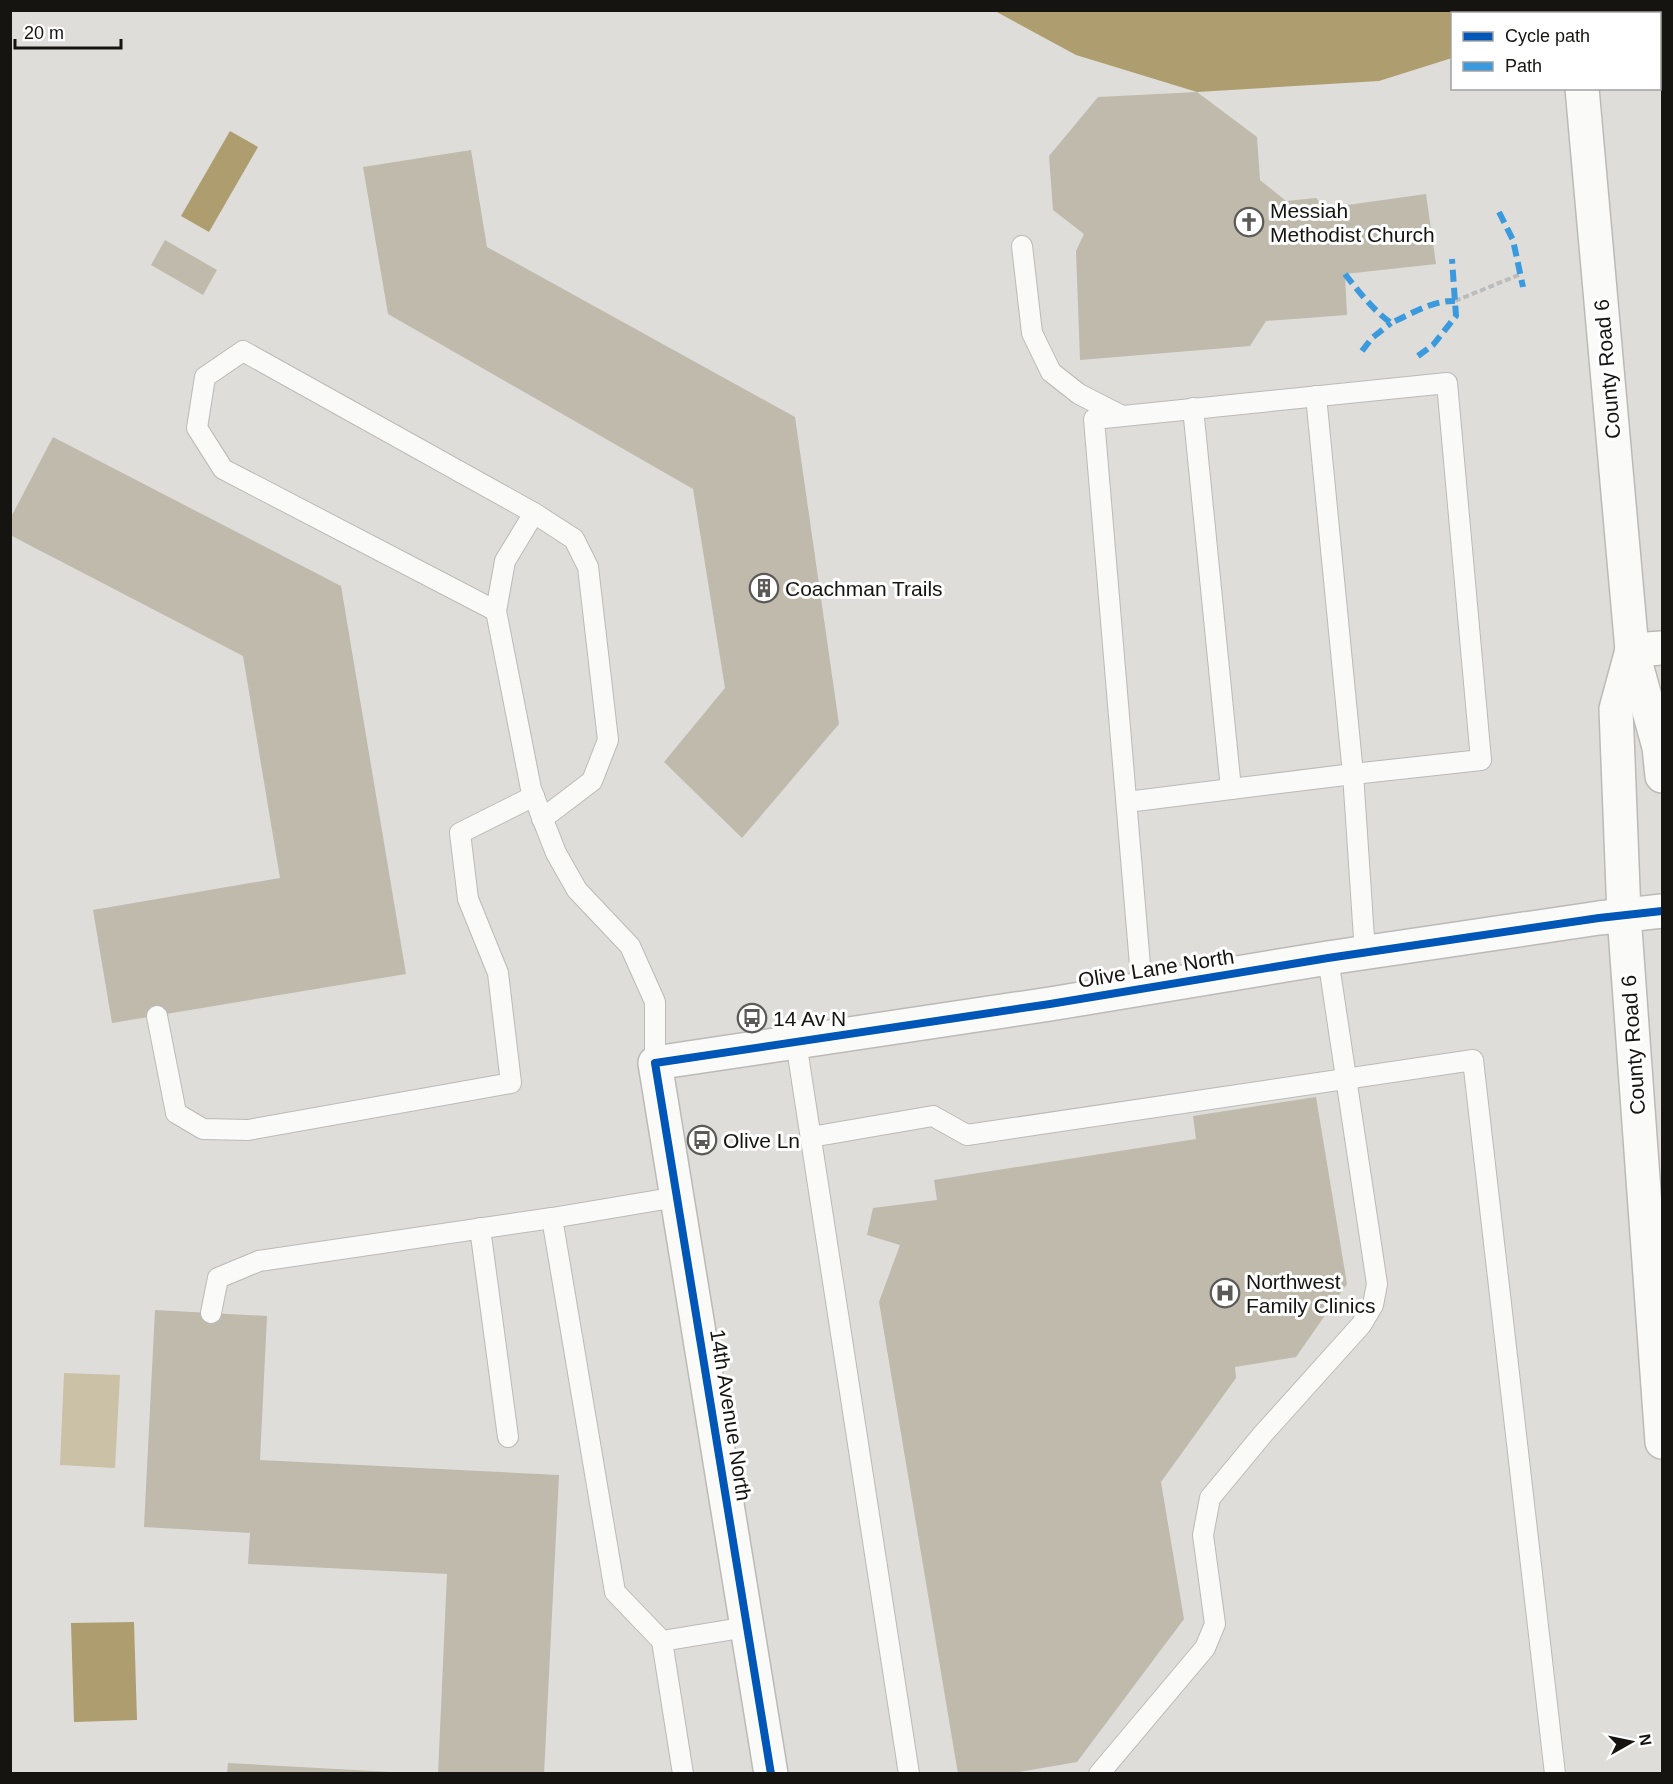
<svg xmlns="http://www.w3.org/2000/svg" width="1673" height="1784" viewBox="0 0 1673 1784" font-family="Arial,sans-serif">
  <rect width="100%" height="100%" fill="#deddd9"/>
  <!-- green -->
  <polygon fill="#cbc1a6" points="64,1373 120,1375 115,1468 60,1465"/>
  <!-- water -->
  <g fill="#ae9e6f">
    <polygon points="995,11 1496,11 1495,13 1452,14 1452,58 1379,81 1197,92 1076,55"/>
    <polygon points="230,131 258,147 209,232 181,216"/>
    <polygon points="134,1622 137,1720 74,1722 71,1623"/>
  </g>
  <!-- building -->
  <g fill="#bfbaac">
    <polygon points="1197,92 1257,137 1260,180 1286,201 1316,198 1326,208 1426,194 1436,264 1345,274 1347,315 1266,321 1250,346 1080,360 1076,251 1084,234 1053,210 1049,156 1098,97"/>
    <polygon points="471,150 487,247 795,417 839,724 742,838 664,762 725,688 693,489 388,314 363,167"/>
    <polygon points="165,240 217,270 203,295 151,265"/>
    <polygon points="53,437 341,586 406,974 112,1023 93,910 280,878 243,656 10,535 10,519"/>
    <polygon points="1316,1097 1347,1284 1296,1357 1235,1367 1236,1378 1161,1482 1184,1619 1077,1762 1007,1774 958,1774 879,1302 900,1245 867,1235 873,1208 937,1200 934,1180 1196,1139 1193,1116"/>
    <polygon points="155,1310 267,1316 260,1460 559,1475 544,1774 438,1774 447,1574 248,1564 250,1533 144,1527"/>
    <polygon points="228,1763 391,1772 391,1774 227,1774"/>
  </g>
  <g fill="none" stroke-linecap="round" stroke-linejoin="round">
    <!-- lane casing -->
    <g stroke="#bbbab7" stroke-width="22">
      <g id="lane">
        <polyline points="1660,35 1662,34"/>
        <polyline points="1022,246 1032,333 1051,372 1079,394 1122,416"/>
        <polyline points="1193,408 1231,789 1353,774 1316,396"/>
        <polyline points="534,513 505,561 496,611 531,789 556,853 577,890 630,946 655,1002 655,1063"/>
        <polyline points="496,611 223,469 197,428 205,377 243,351 534,513 574,539 588,567 608,740 592,781 542,819"/>
        <polyline points="1127,802 1231,789"/>
        <polyline points="1142,989 1094,419 1447,383 1481,760 1353,774 1365,953"/>
        <polyline points="157,1016 176,1113 203,1129 248,1130 511,1083 498,973 468,899 460,833 534,796"/>
        <polyline points="796,1042 909,1774"/>
        <polyline points="811,1137 933,1116 967,1135 1473,1060 1555,1774"/>
        <polyline points="677,1197 552,1218 615,1592 662,1641 747,1627"/>
        <polyline points="480,1228 508,1437"/>
        <polyline points="211,1313 218,1278 259,1261 552,1218"/>
        <polyline points="662,1641 683,1774"/>
        <polyline points="1099,1774 1205,1648 1215,1624 1203,1535 1210,1498 1263,1434 1361,1325 1373,1305 1377,1284 1328,958"/>
      </g>
    </g>
    <!-- street casing -->
    <g stroke="#bbbab7" stroke-width="36">
      <g id="street">
        <polyline points="1632,650 1662,648"/>
        <polyline points="771,1774 655,1063 1050,1004 1328,958 1599,918 1662,911"/>
      </g>
    </g>
    <!-- secondary casing -->
    <g stroke="#bbbab7" stroke-width="36">
      <g id="secondary">
        <polyline points="1575,10 1575,14"/>
        <polyline points="1582,88 1632,650 1659,747 1662,776"/>
        <polyline points="1632,650 1616,709 1624,915 1662,1442"/>
      </g>
    </g>
    <!-- path -->
    <polyline stroke="#bcbcba" stroke-width="4" stroke-dasharray="6 3" stroke-linecap="butt" points="1455,301 1521,274"/>
    <!-- lane -->
    <use href="#lane" stroke="#fafaf9" stroke-width="20"/>
    <!-- street -->
    <use href="#street" stroke="#fafaf9" stroke-width="33"/>
    <!-- secondary -->
    <use href="#secondary" stroke="#fafaf9" stroke-width="33"/>
    <!-- quiet -->
    <g stroke="#3b9ade" stroke-width="6" stroke-dasharray="12 6" stroke-linecap="butt">
      <polyline points="1499,212 1513,240 1523,287"/>
      <path d="M1345 274C1358 291 1374 311 1391 323 1411 314 1433 300 1455 301"/>
      <polyline points="1362,351 1372,338 1391,323"/>
      <polyline points="1418,356 1433,345 1456,316 1452,259"/>
    </g>
    <!-- cycleway casing -->
    <g stroke="#fff" stroke-width="11">
      <polyline id="cycleway" points="771,1774 655,1063 1050,1004 1328,958 1599,918 1662,911"/>
    </g>
    <!-- cycleway -->
    <use href="#cycleway" stroke="#0057b8" stroke-width="8"/>
  </g>
  <!-- icons -->
  <defs>
    <g id="church-ring" transform="scale(1.5)"><circle r="9.5" fill="#fff" stroke="#5b5a57" stroke-width="1.5"/><path d="M-1.2-6h2.4v3.5h3.3v2.4h-3.3V6h-2.4V-.1h-3.3v-2.4h3.3Z" fill="#5b5a57"/></g>
    <g id="building-ring" transform="scale(1.5)"><circle r="9.5" fill="#fff" stroke="#5b5a57" stroke-width="1.5"/><path d="M-4-6H4V6H1V3H-1V6H-4ZM-2.5-4.3h1.7v1.8h-1.7ZM.8-4.3h1.7v1.8H.8ZM-2.5-1h1.7V.8h-1.7ZM.8-1h1.7V.8H.8Z" fill="#5b5a57"/></g>
    <g id="bus-ring" transform="scale(1.5)"><circle r="9.5" fill="#fff" stroke="#5b5a57" stroke-width="1.5"/><path d="M-5-6H5V4H4V6H2V4H-2V6H-4V4H-5ZM-3.5-4V0h7V-4ZM-3.5 1.2v1.5H-2V1.2ZM2 1.2v1.5H3.5V1.2Z" fill="#5b5a57"/></g>
    <g id="hospital-ring" transform="scale(1.5)"><circle r="9.5" fill="#fff" stroke="#5b5a57" stroke-width="1.5"/><path d="M-5-5h3v3.5h4V-5h3V5h-3V1.5h-4V5h-3Z" fill="#5b5a57"/></g>
  </defs>
  <g fill-rule="evenodd">
    <use href="#church-ring" x="1249" y="222"/>
    <use href="#building-ring" x="764" y="588"/>
    <use href="#bus-ring" x="752" y="1018"/>
    <use href="#bus-ring" x="702" y="1140"/>
    <use href="#hospital-ring" x="1225" y="1293"/>
  </g>
  <g text-anchor="middle" dominant-baseline="central" stroke-width="6" stroke-linejoin="round" paint-order="stroke">
    <!-- poi labels -->
    <g font-size="21" fill="#151411" stroke="#fff" text-anchor="start">
      <text x="1270" y="210">Messiah<tspan x="1270" dy="24">Methodist Church</tspan></text>
      <text x="785" y="588">Coachman Trails</text>
      <text x="773" y="1018">14 Av N</text>
      <text x="723" y="1140">Olive Ln</text>
      <text x="1246" y="1281">Northwest<tspan x="1246" dy="24">Family Clinics</tspan></text>
    </g>
    <!-- street labels -->
    <g font-size="21" fill="#151411" stroke="#fff">
      <text transform="translate(1607 369) rotate(-95)">County Road 6</text>
      <text transform="translate(1156 968) rotate(-9)">Olive Lane North</text>
      <text transform="translate(1633 1045) rotate(-94)">County Road 6</text>
      <text transform="translate(731 1415) rotate(81)">14th Avenue North</text>
    </g>
  </g>
  <!-- border -->
  <rect width="1673" height="1784" fill="none" stroke="#151411" stroke-width="24"/>
  <!-- legend -->
  <rect x="1451" y="12" width="210" height="78" fill="#ffffff" stroke="#a1a1a0" stroke-width="1.5"/>
  <rect x="1463" y="32" width="30" height="9" fill="#0057b8" stroke="#a1a1a0" stroke-width="1.5"/>
  <text x="1505" y="42" font-size="18" fill="#151411">Cycle path</text>
  <rect x="1463" y="62" width="30" height="9" fill="#3b9ade" stroke="#a1a1a0" stroke-width="1.5"/>
  <text x="1505" y="72" font-size="18" fill="#151411">Path</text>
  <!-- north arrow -->
  <g transform="translate(1631 1742) rotate(81)" stroke="#ffffff" stroke-width="4.5" paint-order="stroke">
  <path d="M0-4.5L10 22L0 15L-10 22Z" fill="#151411"/>
  <text y="-9" font-size="16" font-weight="bold" text-anchor="middle" fill="#151411">N</text>
  </g>
  <!-- scale -->
  <path d="M15 39v9h106v-9" fill="none" stroke="#151411" stroke-width="3"/>
  <text x="24" y="39" font-size="18" fill="#151411" stroke="#ffffff" stroke-width="4.5" paint-order="stroke">20 m</text>
</svg>
